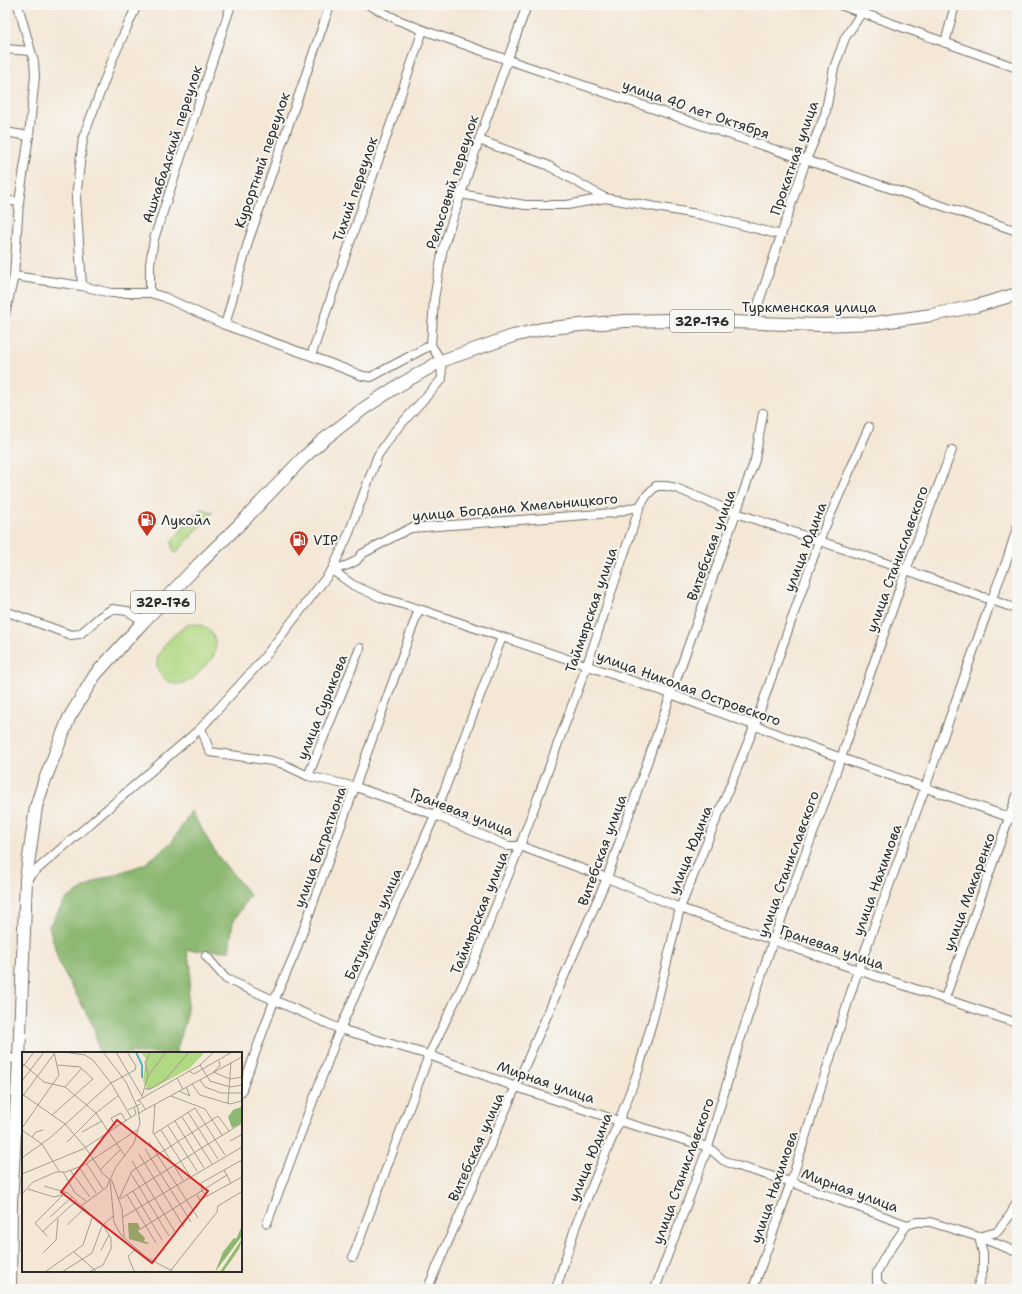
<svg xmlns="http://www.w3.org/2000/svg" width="1022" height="1294" viewBox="0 0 1022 1294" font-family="'Shantell Sans',sans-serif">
  <rect width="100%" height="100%" fill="#f6f6f2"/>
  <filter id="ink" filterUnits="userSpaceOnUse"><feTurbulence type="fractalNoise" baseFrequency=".025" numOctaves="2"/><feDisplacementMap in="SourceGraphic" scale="8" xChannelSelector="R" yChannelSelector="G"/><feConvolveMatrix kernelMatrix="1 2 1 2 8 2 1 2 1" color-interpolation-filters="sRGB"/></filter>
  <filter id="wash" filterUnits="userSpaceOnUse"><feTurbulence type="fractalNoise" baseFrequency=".012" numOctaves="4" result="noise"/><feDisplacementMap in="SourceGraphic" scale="16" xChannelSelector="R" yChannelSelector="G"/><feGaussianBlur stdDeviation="0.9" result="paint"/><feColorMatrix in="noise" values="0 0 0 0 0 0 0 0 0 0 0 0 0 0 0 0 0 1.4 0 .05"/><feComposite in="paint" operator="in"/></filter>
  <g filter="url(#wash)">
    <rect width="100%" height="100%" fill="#f4e7d5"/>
    <!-- green -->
    <g fill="#b1d883" stroke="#6e8257">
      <polygon points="202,509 213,512 175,554 172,547 172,541 198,511"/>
      <path d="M189 624C193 624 198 624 201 625 214 629 220 646 212 658 209 662 205 666 202 669 195 677 190 682 179 684 173 684 167 682 163 677 144 659 174 633 189 624Z"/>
    </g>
    <!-- forest -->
    <polygon fill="#8cb871" stroke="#5c724e" points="191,811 217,855 250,895 233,922 229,951 186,950 191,967 186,1019 176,1053 99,1053 94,1027 59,963 49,926 66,899 98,880 145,864 172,842"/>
  </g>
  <g filter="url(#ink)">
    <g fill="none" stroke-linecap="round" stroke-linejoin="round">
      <!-- street casing -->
      <g stroke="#716d66" stroke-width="10">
        <g id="street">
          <polyline points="369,5 398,20 423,30 508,60 1017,231"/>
          <polyline points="840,5 1017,68"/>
          <polyline points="945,43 955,5"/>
          <polyline points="5,49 30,51"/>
          <polyline points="5,132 29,136"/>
          <polyline points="479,140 547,165 605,198"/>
          <polyline points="460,194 525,205 567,205 605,198 702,215 781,235"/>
          <polyline points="5,200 19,202"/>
          <polyline points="14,276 82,286 111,293 150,293 164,297 225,325 311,356 363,376 371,377 431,345"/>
          <polyline points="82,286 76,198 83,138 113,58 137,5"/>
          <polyline points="150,293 150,264 154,239 231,5"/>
          <polyline points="5,314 14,276 19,202 29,136 35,76 34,62 18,5"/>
          <polyline points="752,323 806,160 825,115 834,68 845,38 862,12 864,5"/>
          <polyline points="225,325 249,239 330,5"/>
          <polyline points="311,356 423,30"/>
          <polyline points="332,570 353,585 382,598 419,609 671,694 841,758 1017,820"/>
          <polyline points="332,570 348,565 356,561 362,554 393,537 411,528 613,513 640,506 647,495 656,486 666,486 676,488 736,513 906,570 1017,609"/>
          <polyline points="5,611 71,635 80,634 101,616 112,609 127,611 144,621"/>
          <polyline points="201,728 210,752 272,761 283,764 308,776 356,787 435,815 508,846 520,846 607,878 680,908 858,970 1017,1023"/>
          <polyline points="308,776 360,648"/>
          <polyline points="26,879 201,728 263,659 332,570 349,533 378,455 394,432 442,379 441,361 431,345 434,299 443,248 479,140 527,5"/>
          <polyline points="206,956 226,979 340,1029 429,1055 516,1087 619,1121 664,1134 708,1147 723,1160 734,1165 791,1182 907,1225 917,1222 930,1222 979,1237 1017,1252"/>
          <polyline points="945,998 1017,795"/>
          <polyline points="5,1057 19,1060"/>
          <polyline points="241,1092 274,1001 295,953 419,609"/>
          <polyline points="267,1223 340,1029 435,815 502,637"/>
          <polyline points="979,1237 997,1232 1011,1214 1017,1201"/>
          <polyline points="353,1257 429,1055 471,968 520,846 587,665 640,506"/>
          <polyline points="430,1283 607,878 671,694 755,460 763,413"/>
          <polyline points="556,1289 576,1225 619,1121 638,1071 653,1019 680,908 755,725 819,541 869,427"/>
          <polyline points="655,1289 708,1147 739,1043 773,941 841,758 906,570 952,450"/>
          <polyline points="753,1289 791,1182 858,970 925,788 991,601 1007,560 1017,528"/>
          <polyline points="884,1289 877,1282 877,1273 884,1258 907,1225"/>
          <polyline points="977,1289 983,1270 983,1253 979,1237"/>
        </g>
      </g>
      <!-- primary casing -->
      <g stroke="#716d66" stroke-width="14">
        <polyline id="primary" points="10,1289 11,1203 19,1060 26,879 36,807 44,782 69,718 95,675 144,621 199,564 245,519 302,459 322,441 363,409 396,387 441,361 513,336 542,329 570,326 625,321 670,320 821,325 875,323 932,315 976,306 1017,294"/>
      </g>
      <!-- street -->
      <use href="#street" stroke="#fff" stroke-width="8"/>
      <!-- primary -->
      <use href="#primary" stroke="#fff" stroke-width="12"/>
    </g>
  </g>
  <!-- icons -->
  <defs>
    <g id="fuel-pin" transform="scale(1)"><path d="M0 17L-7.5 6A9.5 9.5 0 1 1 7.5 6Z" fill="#c8321e" stroke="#f6f6f2"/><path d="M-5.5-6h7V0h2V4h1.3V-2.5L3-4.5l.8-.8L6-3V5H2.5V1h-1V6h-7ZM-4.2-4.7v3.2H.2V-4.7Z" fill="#fff"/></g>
  </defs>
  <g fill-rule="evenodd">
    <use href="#fuel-pin" x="147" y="520"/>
    <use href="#fuel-pin" x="299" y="540"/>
  </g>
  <g text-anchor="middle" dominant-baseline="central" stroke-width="4" stroke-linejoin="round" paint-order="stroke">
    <!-- shield labels -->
    <g fill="#f6f6f2" stroke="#686867" stroke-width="1">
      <rect x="670" y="310" width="64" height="22" rx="3"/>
      <rect x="131" y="591" width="64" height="22" rx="3"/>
    </g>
    <g font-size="13" font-weight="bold" fill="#2b2b2b">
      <text x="702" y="321">32Р-176</text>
      <text x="163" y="602">32Р-176</text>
    </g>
    <!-- street labels -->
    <g font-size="14" fill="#2b2b2b" stroke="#f6f6f2">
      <text transform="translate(696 109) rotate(19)">улица 40 лет Октября</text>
      <text transform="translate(172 144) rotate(-72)">Ашхабадский переулок</text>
      <text transform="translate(794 158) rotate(-71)">Прокатная улица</text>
      <text transform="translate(262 160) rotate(-71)">Курортный переулок</text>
      <text transform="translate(452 182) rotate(-72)">Рельсовый переулок</text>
      <text transform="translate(355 189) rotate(-71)">Тихий переулок</text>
      <text x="809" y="307">Туркменская улица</text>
      <text transform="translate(515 507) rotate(-5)">улица Богдана Хмельницкого</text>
      <text transform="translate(711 545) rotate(-70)">Витебская улица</text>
      <text transform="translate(805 547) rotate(-69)">улица Юдина</text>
      <text transform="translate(897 559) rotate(-70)">улица Станиславского</text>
      <text transform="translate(591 610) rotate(-71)">Таймырская улица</text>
      <text transform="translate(689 688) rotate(20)">улица Николая Островского</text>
      <text transform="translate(322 707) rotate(-68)">улица Сурикова</text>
      <text transform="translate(462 812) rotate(21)">Граневая улица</text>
      <text transform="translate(320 847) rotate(-70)">улица Багратиона</text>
      <text transform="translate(602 850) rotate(-70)">Витебская улица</text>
      <text transform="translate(690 850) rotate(-68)">улица Юдина</text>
      <text transform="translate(788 864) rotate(-70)">улица Станиславского</text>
      <text transform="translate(877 880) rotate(-70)">улица Нахимова</text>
      <text transform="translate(969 892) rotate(-70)">улица Макаренко</text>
      <text transform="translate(479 913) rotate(-68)">Таймырская улица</text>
      <text transform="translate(373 924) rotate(-66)">Батумская улица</text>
      <text transform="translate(832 947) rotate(19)">Граневая улица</text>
      <text transform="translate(546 1082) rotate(19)">Мирная улица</text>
      <text transform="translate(476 1147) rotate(-66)">Витебская улица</text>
      <text transform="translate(590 1157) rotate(-68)">улица Юдина</text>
      <text transform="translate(683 1171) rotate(-70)">улица Станиславского</text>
      <text transform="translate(774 1187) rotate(-71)">улица Нахимова</text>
      <text transform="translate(850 1190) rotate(20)">Мирная улица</text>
    </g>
    <!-- poi labels -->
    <g font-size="14" fill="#2b2b2b" stroke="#f6f6f2" text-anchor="start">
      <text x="161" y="520">Лукойл</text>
      <text x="313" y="540">VIP</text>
    </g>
  </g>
  <!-- overview -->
  <g transform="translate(22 1052)">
    <rect width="220" height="220" fill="#f4e7d5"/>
    <path d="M119 0H183L168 16 126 39 121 29 124 7Z" fill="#b1d883"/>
    <path d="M220 50V71L210 76 206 65 211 58 219 55ZM106 171H116L118 176 116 179 123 186 122 189 127 191 125 192 107 187ZM220 174V184L193 220 201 200 212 186 214 187ZM220 187 217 197 201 220H198Z" fill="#8cb871"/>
    <path fill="none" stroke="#4bb7c8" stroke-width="2" d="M114 0 120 13V26"/>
    <path fill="none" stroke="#a49c91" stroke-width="1" d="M42 0 63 3 71 8 89 31 109 65M81 0 104 30 116 57 118 71 112 91 94 115 88 128 92 170 99 183 124 205 152 220M94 0 121 46M197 9 198 14 191 20 208 27 220 25M0 11 22 30 43 35 74 61 103 104M178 13 188 29 208 35 220 33M0 16 12 0M167 19 172 22 210 0M126 24 123 10 129 0M155 26 161 37M178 28 183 35 199 41H220M0 29 22 0M170 32 178 43 208 52 219 49M43 35 60 16M123 37 130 36 143 28 167 0M157 39 168 44 164 35M0 42 43 72 63 95 81 122 90 129 100 157 102 185M120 44 126 24 144 0M149 44 183 57 200 83M0 45 32 2M117 48 124 58M115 49 178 13 192 0M206 51 209 10M173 56 203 103M106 58 118 52M166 60 196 107M117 61 220 5M30 63 71 27 58 15 36 13M160 65 190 112M153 69 182 116M146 74 175 119M94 75 89 66 99 61 104 69M0 76 37 23 32 0M0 78 20 92 37 119M139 78 168 124M60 80 80 69M131 82 133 53M132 82 161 128M132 82 173 56M10 85 14 80 21 78M208 89 219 83 220 85M45 90 74 61 97 43M127 90 176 166M123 97 169 170M117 102 162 175M0 106 29 85 89 31 113 18 114 14 105 0M110 109 153 180M64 111 81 137M57 115 74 141M48 118 68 145M78 118 98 98M202 118 209 131M41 120 53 141 64 149M0 122 61 97 114 62 112 55M110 123 147 184M22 134 46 141 82 175 89 186V197L81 213 67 220M6 137 32 145 40 143M111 139 140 188M0 142 11 130 34 120H44L62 113 115 78M105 143 134 191M175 143 178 148 220 125M185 144 180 139 179 131 220 108M97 147 110 119 196 64 207 79M98 147 220 71M59 154 85 135 87 129M28 165 50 145M101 165 220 95M45 173 62 157M117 178 205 123M20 180 54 149M25 184 13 171 44 140M79 198 87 183M52 200 75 220M21 201 34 188 36 167M149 218 195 160 196 154 219 140M112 219 106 204 115 196M23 220 61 193 70 166M40 220 70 201 80 174 91 164"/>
    <path fill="#d62828" fill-opacity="0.15" stroke="#d62828" stroke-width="2" d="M95 68 186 139 130 211 39 140Z"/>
    <rect width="220" height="220" fill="none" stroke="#2b2b2b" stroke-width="2"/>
  </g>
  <!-- margin -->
  <rect width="1022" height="1294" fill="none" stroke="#f6f6f2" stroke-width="20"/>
</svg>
